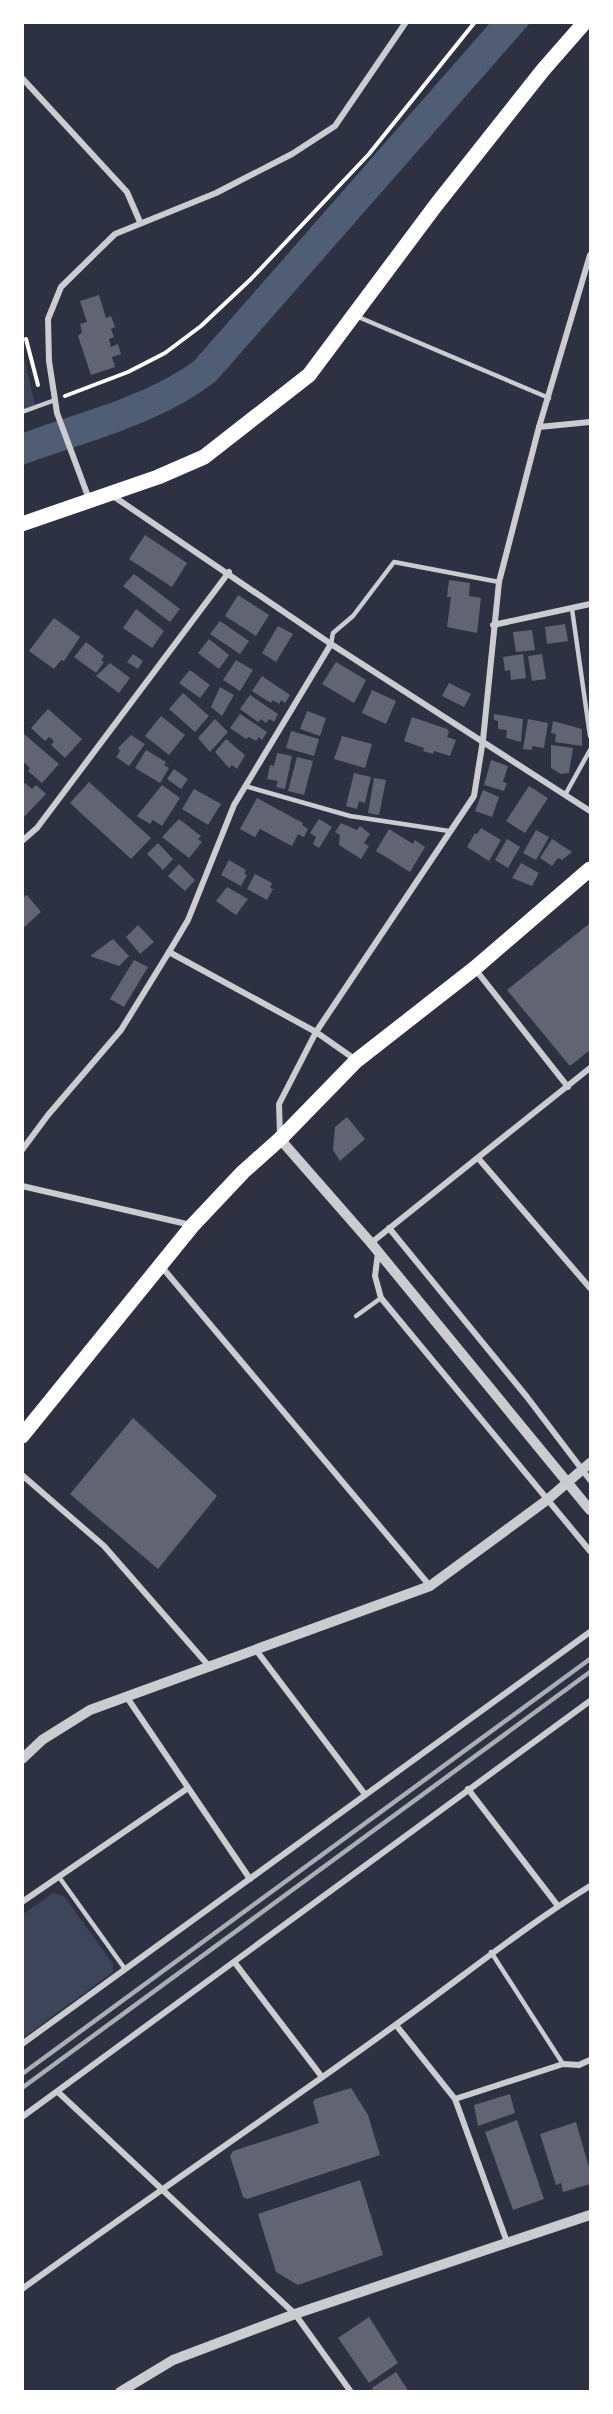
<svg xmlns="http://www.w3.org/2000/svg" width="613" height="2414" viewBox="0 0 613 2414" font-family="'Golos Text',sans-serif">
  <rect width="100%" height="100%" fill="#2d3142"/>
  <!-- green -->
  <g fill="#3c4559">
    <polygon points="22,350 36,408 22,412"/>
    <polygon points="53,1893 64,1896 113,1964 113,1972 23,2038 23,1914"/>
  </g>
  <!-- water -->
  <path fill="#4f5d75" d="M490 23H530L216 381C161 424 88 441 23 465V433C79 412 145 397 194 361Z"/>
  <!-- building -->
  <g fill="#626471">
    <polygon points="99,295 106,318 111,316 115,327 111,329 114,337 109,339 111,347 118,344 121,354 112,357 115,367 91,375 78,336 82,332 80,324 87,322 80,301"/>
    <polygon points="145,535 187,563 172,587 129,559"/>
    <polygon points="134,574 180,609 170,622 123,586"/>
    <polygon points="449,580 470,583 469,596 481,598 477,633 447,627 451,597 447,597"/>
    <polygon points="238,595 269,615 256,636 225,616"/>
    <polygon points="136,609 164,631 152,648 123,628"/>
    <polygon points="54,618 80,637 64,661 61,660 54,669 29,651"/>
    <polygon points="220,621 249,641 240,654 210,634"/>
    <polygon points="565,624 568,641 547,644 545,627"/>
    <polygon points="278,626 293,634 276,662 262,653"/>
    <polygon points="532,630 535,650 516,652 513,632"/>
    <polygon points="209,639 229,655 219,669 198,653"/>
    <polygon points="86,642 104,656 101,660 104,662 96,673 74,657"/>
    <polygon points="133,654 143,661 138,669 127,662"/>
    <polygon points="523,654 526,678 511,680 510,670 505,671 503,657"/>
    <polygon points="542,654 546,679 532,681 528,656"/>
    <polygon points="236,660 253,670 240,691 223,680"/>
    <polygon points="336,662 366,680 354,703 322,684"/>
    <polygon points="110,663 130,678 119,693 96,676"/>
    <polygon points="190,670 210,685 200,698 179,683"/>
    <polygon points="262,676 290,695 285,703 281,700 279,704 273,700 271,703 252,691"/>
    <polygon points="449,683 471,694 464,707 442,696"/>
    <polygon points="220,687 234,695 222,716 211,707"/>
    <polygon points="372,690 396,701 386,724 362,713"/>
    <polygon points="183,693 209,716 195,732 169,709"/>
    <polygon points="250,695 278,714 274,722 269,719 266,723 261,719 258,722 240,709"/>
    <polygon points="48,709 82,739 65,758 51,745 54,741 49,737 45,741 31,728"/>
    <polygon points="307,711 326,718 320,736 300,729"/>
    <polygon points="240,714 267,732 262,740 259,737 256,741 249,737 246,739 230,728"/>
    <polygon points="494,714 523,719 521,742 506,738 507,730 498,729 498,721 494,720"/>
    <polygon points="161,716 185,735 169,755 145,736"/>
    <polygon points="412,717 447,729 449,732 447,737 456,740 450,756 434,751 433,754 423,751 424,748 404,741"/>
    <polygon points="215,719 228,732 210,752 198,738"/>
    <polygon points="528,719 548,723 544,748 532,746 532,750 523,749"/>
    <polygon points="553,721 582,729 582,746 555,742 556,734 551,733"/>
    <polygon points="291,731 319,739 314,756 286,748"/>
    <polygon points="24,734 59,764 42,783 28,771 30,768 25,763 22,766"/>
    <polygon points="131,735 145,744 129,766 116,757 120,751 118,748"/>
    <polygon points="342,736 372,744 365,768 334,759"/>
    <polygon points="226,739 245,755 237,769 232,765 229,768 215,752"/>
    <polygon points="551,745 573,748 569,773 561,774 551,768"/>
    <polygon points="146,750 166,762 164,765 169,768 160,783 135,768"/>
    <polygon points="277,753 292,756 285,789 276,787 278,781 267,779 270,765 274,766"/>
    <polygon points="297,757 313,761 304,795 288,791"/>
    <polygon points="491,760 508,766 503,782 507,783 504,791 484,785"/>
    <polygon points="174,769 188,779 181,789 167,779"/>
    <polygon points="354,773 371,777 365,803 359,801 357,809 346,806"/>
    <polygon points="374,778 386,780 379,815 368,813"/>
    <polygon points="89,782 151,838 131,859 70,803"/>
    <polygon points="25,783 32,789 36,785 46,794 22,819 22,786"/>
    <polygon points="162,785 180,798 162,826 153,820 150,824 137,816"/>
    <polygon points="529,786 548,798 525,833 506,821"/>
    <polygon points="194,789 221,804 208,825 182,809"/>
    <polygon points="483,790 499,797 492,817 475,811"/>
    <polygon points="257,798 303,823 302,825 308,829 304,837 298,834 292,846 260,829 255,837 240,829"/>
    <polygon points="179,819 201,836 198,839 202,842 189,858 162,837"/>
    <polygon points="319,819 332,827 319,848 313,844 316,837 310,833"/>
    <polygon points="341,823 357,830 360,826 370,834 364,843 369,846 361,859 339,845 340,835 335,832"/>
    <polygon points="481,828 501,840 489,861 467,847 475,833 477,834"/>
    <polygon points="389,829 413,844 415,840 425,847 410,872 376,851"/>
    <polygon points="536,830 549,837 536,860 523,853"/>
    <polygon points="507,839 520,847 508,868 495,860"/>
    <polygon points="552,839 572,852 562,860 558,858 552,866 540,858"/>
    <polygon points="158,843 173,859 163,870 147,854"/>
    <polygon points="229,860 246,870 244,874 247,875 241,886 221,875"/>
    <polygon points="521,863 539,873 532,886 512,878"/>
    <polygon points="179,864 195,880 185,891 168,876"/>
    <polygon points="255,874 272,883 270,888 273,889 267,900 247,889"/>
    <polygon points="227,887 248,899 236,915 216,901"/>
    <polygon points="27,895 41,912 22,929 22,898"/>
    <polygon points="590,923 590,1050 570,1066 507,990"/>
    <polygon points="138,925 154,942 140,954 126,937"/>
    <polygon points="113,939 129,956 119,966 90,956"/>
    <polygon points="134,960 148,967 124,1007 110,999"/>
    <polygon points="347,1117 365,1139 340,1161 333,1150 335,1127"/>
    <polygon points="133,1418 217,1496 158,1569 70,1494"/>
    <polygon points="351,2088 368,2115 380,2155 247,2199 243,2197 230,2156 233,2151 319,2123 313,2102 315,2099"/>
    <polygon points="510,2094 515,2113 478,2126 474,2105"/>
    <polygon points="517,2120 544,2199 513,2210 485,2132"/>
    <polygon points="576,2122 590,2171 590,2184 563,2192 561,2183 556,2185 540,2134"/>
    <polygon points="360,2180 383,2255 298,2285 276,2272 258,2214"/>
    <polygon points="369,2317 398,2363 369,2383 338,2338"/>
    <polygon points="396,2372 409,2392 374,2392 372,2388"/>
  </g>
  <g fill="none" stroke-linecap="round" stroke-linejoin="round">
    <!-- path -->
    <g stroke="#fff" stroke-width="4">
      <polyline points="26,339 38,385"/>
      <polyline points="65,396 128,372 165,353 201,326 251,279 369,154 475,22"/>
    </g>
    <!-- service -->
    <g stroke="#caccd0" stroke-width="4.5">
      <polyline points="356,316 549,398"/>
      <polyline points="22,412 55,400"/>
      <polyline points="572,609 590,736"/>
      <polyline points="331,644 333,633 353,616 394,562 499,582"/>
      <polyline points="245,786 350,816 449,831"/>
      <polyline points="565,795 590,750"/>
      <polyline points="356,1316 381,1298"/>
      <polyline points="59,1877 125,1969"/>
      <polyline points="491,1952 563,2064"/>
    </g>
    <!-- minor -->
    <g stroke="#caccd0" stroke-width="6">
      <polyline points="22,78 127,192 140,222"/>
      <polyline points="539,427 590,422"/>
      <polyline points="113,496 331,644 590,811"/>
      <polyline points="89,499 57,413 49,361 48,319 61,287 115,234 216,193 292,154 335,126 406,22"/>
      <polyline points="493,625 590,604"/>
      <polyline points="22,841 37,828 229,572"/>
      <polyline points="169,952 316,1032 356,1060"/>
      <polyline points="475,969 568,1087"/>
      <polyline points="280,1134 279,1104 316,1032 474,796 483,740 499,582 539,427 590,255"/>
      <polyline points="22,1150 48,1115 121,1030 169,952 188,920 234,805 331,644"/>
      <polyline points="478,1158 590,1288"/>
      <polyline points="22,1186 191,1225"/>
      <polyline points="389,1228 527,1397 590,1480"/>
      <polyline points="371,1243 590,1068"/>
      <polyline points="378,1253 375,1276 381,1298 590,1551"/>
      <polyline points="161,1266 430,1586"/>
      <polyline points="22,1475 104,1546 208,1665"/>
      <polyline points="256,1650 364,1793"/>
      <polyline points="126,1696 250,1879"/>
      <polyline points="468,1789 558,1906"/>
      <polyline points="22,1902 188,1788"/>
      <polyline points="235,1963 322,2077"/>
      <polyline points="396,2025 455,2099 507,2242"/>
      <path d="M22 2044C211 1906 400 1768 590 1632"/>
      <polyline points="58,2092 295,2314 351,2392"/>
      <polyline points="455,2099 563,2064 579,2065 590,2060"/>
      <polyline points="22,2117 590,1701"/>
      <path d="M22 2289C145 2200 271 2115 394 2026 460 1979 522 1928 590 1886"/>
    </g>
    <!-- tertiary -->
    <g stroke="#caccd0" stroke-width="10">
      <polyline points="280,1139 371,1243 590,1510"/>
      <polyline points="22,1759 42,1740 90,1710 430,1586 547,1500 590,1463"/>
      <polyline points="120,2392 173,2360 295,2314 590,2215"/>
    </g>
    <!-- primary -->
    <g stroke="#fff" stroke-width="15">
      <polyline points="22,524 158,477 204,457 309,375 436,205 543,70 585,22"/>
      <polyline points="22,1436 193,1225 243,1172 280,1139 356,1061 475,968 590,869"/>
    </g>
    <!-- rail -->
    <g stroke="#abadb3" stroke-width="4.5">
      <polyline points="22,2074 590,1659"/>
      <polyline points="22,2088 590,1672"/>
    </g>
  </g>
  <!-- border -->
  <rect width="613" height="2414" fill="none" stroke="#ffffff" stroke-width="48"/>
</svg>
